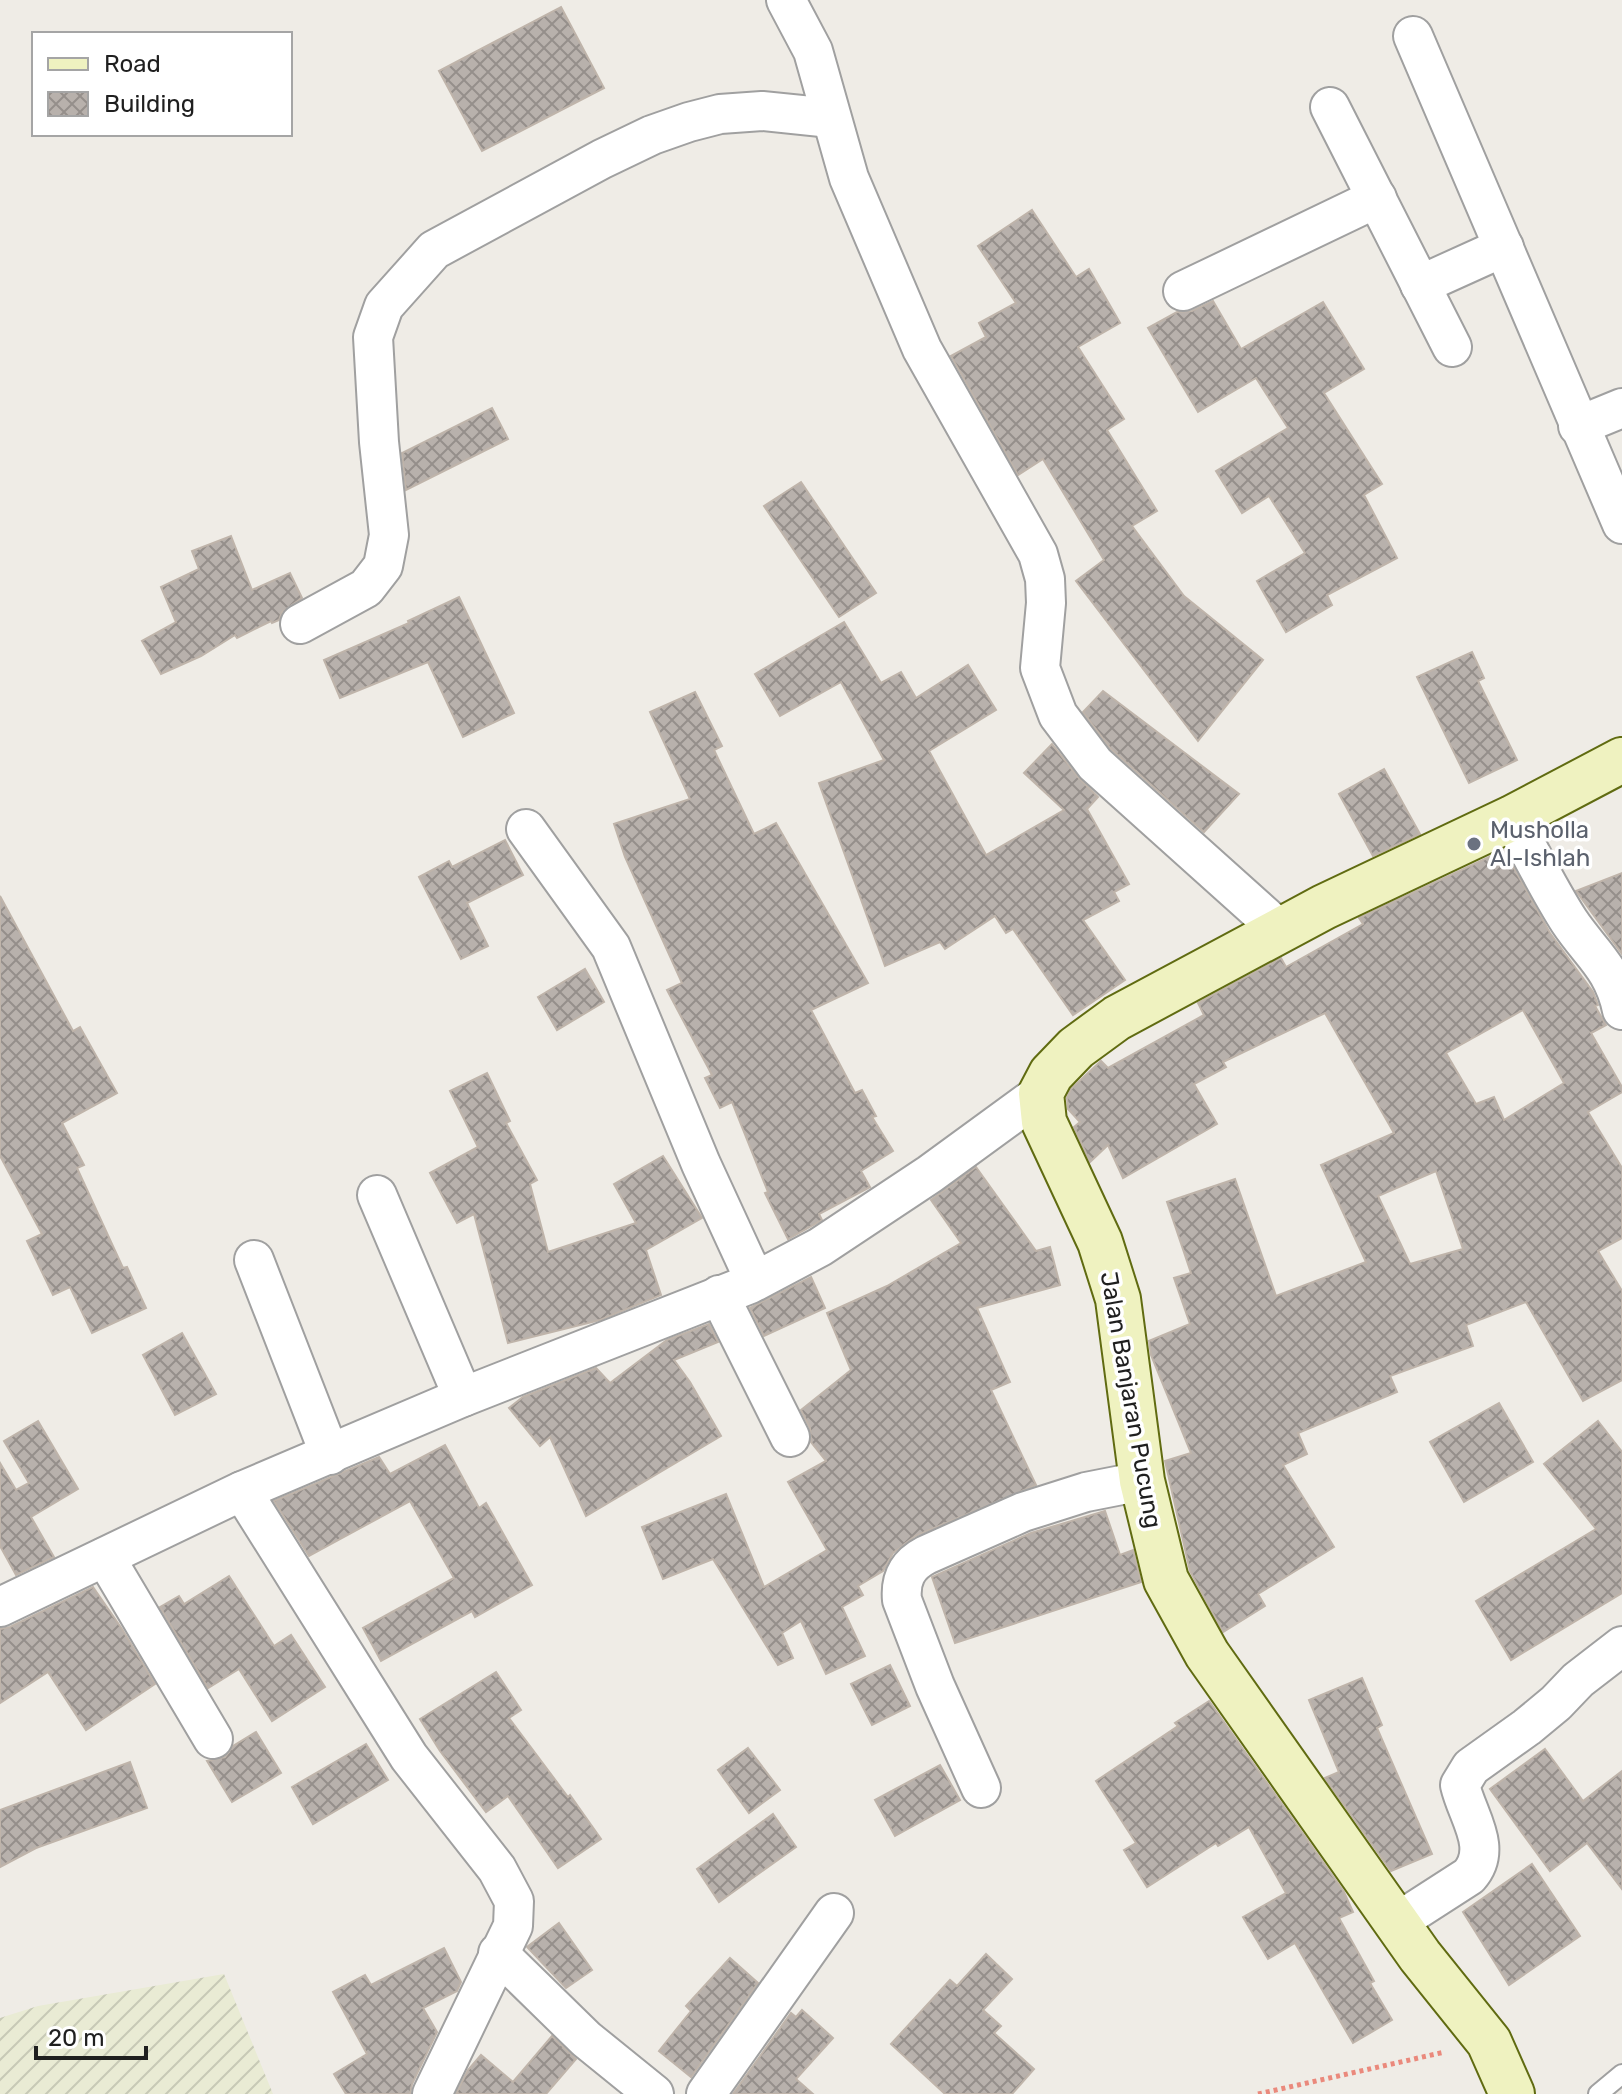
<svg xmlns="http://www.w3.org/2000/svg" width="1622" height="2094" viewBox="0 0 1622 2094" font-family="Rubik,sans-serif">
  <defs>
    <pattern id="farmland-furrows" width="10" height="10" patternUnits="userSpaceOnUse" patternTransform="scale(2)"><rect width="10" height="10" fill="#e9ebd4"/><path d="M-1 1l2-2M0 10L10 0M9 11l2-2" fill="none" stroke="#c7c9b6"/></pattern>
    <pattern id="building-cross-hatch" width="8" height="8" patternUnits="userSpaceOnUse" patternTransform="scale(2)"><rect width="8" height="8" fill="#b8b1ac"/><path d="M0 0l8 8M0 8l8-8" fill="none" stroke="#958f8b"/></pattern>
  </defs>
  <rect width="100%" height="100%" fill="#efece6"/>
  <!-- farmland -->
  <polygon fill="url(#farmland-furrows)" points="224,1974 273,2094 0,2094 0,2018 38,2006"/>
  <!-- building -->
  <g fill="url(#building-cross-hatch)" stroke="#bfb4aa" stroke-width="2" fill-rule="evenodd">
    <polygon points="561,7 604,88 482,151 439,71"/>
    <polygon points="1032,210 1076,277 1089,269 1120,323 1078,347 1124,419 1107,430 1157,511 1132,526 1184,596 1263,660 1198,741 1076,581 1104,560 1043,459 1018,475 951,356 986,337 979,323 1016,303 978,246"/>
    <polygon points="1213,301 1241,349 1323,302 1364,369 1324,393 1382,484 1364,495 1397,558 1327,595 1332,605 1286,632 1257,581 1305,553 1269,496 1242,513 1216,471 1288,428 1256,378 1198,412 1148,328 1177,312 1192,311"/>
    <polygon points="492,408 508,439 406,490 402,453"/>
    <polygon points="801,482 876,593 839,617 764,506"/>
    <polygon points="231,536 252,590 290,573 302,598 282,612 279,620 272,623 271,621 237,638 235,635 201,656 161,674 142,641 176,622 161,587 199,569 192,551"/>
    <polygon points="459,597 514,713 463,737 428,662 340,698 324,660 409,623 408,621"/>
    <polygon points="844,622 881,683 901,672 916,698 968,665 996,710 929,751 986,855 1064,810 1024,773 1052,744 1078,777 1098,797 1087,809 1129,884 1114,892 1119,901 1083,920 1125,980 1073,1015 1013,929 1006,933 995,916 945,949 940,942 885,966 819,783 884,760 841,682 780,716 755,674"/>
    <polygon points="1472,652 1484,678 1478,681 1517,760 1469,783 1417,677"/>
    <polygon points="1103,691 1239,794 1204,832 1111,749 1083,712"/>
    <polygon points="695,692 722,746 714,750 754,834 776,823 868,983 811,1010 855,1093 862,1090 876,1116 872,1117 893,1151 861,1171 870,1187 819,1214 822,1220 788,1239 765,1193 768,1192 732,1102 720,1108 705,1078 712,1075 667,990 682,983 625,857 614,824 690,799 650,712"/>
    <polygon points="1384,769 1420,834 1373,856 1339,794"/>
    <polygon points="505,840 523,875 467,903 488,946 461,959 419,877 449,861 452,867"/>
    <path d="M1504 850 1550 933 1593 992 1598 1005 1595 1006 1606 1025 1591 1033 1622 1087V1092L1588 1112 1622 1168V1238L1598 1251 1622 1291V1380L1583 1401 1526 1302 1466 1325 1473 1346 1390 1376 1397 1392 1298 1433 1307 1454 1283 1465 1334 1547 1258 1594 1265 1606 1223 1632 1190 1571 1165 1461 1191 1453 1151 1355 1149 1341 1190 1324 1174 1278 1191 1273 1167 1202 1235 1179 1276 1296 1366 1262 1321 1165 1394 1133 1325 1013 1223 1062 1226 1067 1194 1084 1217 1124 1123 1178 1108 1145 1090 1162 1074 1127 1080 1122 1068 1109 1067 1098 1071 1089 1101 1061 1108 1068 1204 1015 1198 1003 1281 958 1286 967 1363 924 1359 918ZM1523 1010 1564 1083 1504 1120 1494 1097 1476 1104 1446 1053ZM1436 1171 1463 1249 1410 1264 1378 1196Z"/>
    <polygon points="1622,873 1622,954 1576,891"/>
    <polygon points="0,896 73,1031 80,1027 117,1093 62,1123 84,1165 77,1168 123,1268 127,1267 146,1308 92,1333 70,1287 53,1295 27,1241 42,1234 0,1156"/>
    <polygon points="585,969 604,1002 557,1030 538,997"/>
    <polygon points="487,1073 510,1121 506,1123 537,1180 530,1184 548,1252 636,1223 614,1184 663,1156 702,1218 646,1250 661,1295 600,1320 508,1343 474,1214 457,1223 430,1173 478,1147 450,1091"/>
    <polygon points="976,1167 1036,1251 1050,1247 1060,1285 977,1308 1010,1382 991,1390 1036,1485 915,1536 893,1553 883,1571 858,1586 863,1595 842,1607 865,1656 826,1674 801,1621 782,1633 793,1658 778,1665 713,1559 663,1579 642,1527 726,1494 764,1587 827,1550 788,1482 826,1461 811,1442 810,1428 801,1410 851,1370 827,1313 887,1286 961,1243 931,1200"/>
    <polygon points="811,1277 825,1308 764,1336 750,1308"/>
    <polygon points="709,1324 718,1342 674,1360 690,1382 721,1436 586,1516 550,1437 540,1446 509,1408 523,1397 596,1368 610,1383 667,1340"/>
    <polygon points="182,1333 216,1394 175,1415 143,1355"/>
    <polygon points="1499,1403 1533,1462 1464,1502 1430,1442"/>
    <polygon points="38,1421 78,1489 31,1517 54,1557 16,1575 0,1546 0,1463 16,1490 29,1483 4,1441"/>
    <polygon points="1598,1421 1622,1452 1622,1593 1511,1660 1476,1601 1596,1529 1544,1464"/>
    <polygon points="445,1445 479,1508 486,1503 532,1585 475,1617 472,1611 381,1661 363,1628 454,1578 410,1501 309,1556 274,1501 379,1457 390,1474"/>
    <polygon points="1105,1511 1120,1555 1133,1550 1141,1582 955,1643 932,1577 1031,1533"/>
    <polygon points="229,1576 274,1646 291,1635 325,1687 272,1721 239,1669 208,1688 160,1607 179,1596 184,1604"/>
    <polygon points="93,1587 122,1629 155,1684 86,1730 48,1672 0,1703 0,1629 10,1627"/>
    <polygon points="890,1665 910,1706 872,1725 851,1684"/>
    <polygon points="496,1672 521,1710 509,1718 568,1797 570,1795 601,1839 558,1868 508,1796 486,1812 440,1751 420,1719"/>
    <polygon points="1362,1678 1382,1725 1377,1728 1432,1854 1391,1871 1325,1778 1339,1772 1309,1700"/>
    <polygon points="1209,1701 1344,1892 1353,1912 1339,1918 1374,1981 1370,1983 1392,2020 1353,2043 1295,1943 1268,1959 1243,1917 1286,1893 1249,1827 1218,1846 1216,1843 1147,1887 1124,1850 1136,1843 1096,1781 1178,1726 1175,1723"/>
    <polygon points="256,1732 281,1773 232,1802 207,1761 225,1757 233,1746"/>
    <polygon points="366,1744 388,1780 313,1824 292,1787"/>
    <polygon points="748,1748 780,1790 749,1813 718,1770"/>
    <polygon points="1545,1749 1583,1801 1622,1771 1622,1889 1587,1843 1550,1871 1490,1789"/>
    <polygon points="130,1762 147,1808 36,1848 0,1867 0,1810"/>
    <polygon points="940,1765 960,1800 895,1836 875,1800"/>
    <polygon points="773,1814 796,1847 719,1902 697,1869"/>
    <polygon points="1532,1864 1580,1936 1509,1985 1463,1912"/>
    <polygon points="559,1923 592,1970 566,1988 527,1947"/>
    <polygon points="444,1948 461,1982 457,1991 423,2008 437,2032 412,2084 410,2094 346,2094 334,2074 367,2054 333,1992 365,1975 371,1985"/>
    <polygon points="986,1954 1012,1979 983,2010 1001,2026 994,2033 1034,2069 1012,2094 945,2094 891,2044 950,1980 957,1986"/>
    <polygon points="730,1958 758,1983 691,2077 659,2051 691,2011 686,2006"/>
    <polygon points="802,2010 833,2038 796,2079 813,2094 733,2094 791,2013 796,2017"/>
    <polygon points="552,2036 576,2059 546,2094 456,2094 468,2070 481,2055 513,2082"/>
  </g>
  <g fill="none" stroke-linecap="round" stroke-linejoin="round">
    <!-- lane casing -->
    <g stroke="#a0a0a0" stroke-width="22">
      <polyline id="lane" points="1598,2094 1622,2074"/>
    </g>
    <!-- street casing -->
    <g stroke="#a0a0a0" stroke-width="42">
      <g id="street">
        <polyline points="786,0 813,51 849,178 922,349 1038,554 1045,579 1046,603 1040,668 1058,715 1095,764 1280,930"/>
        <polyline points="1413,36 1622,524"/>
        <polyline points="1330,107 1452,347"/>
        <polyline points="1420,285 1504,247"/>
        <polyline points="1183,291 1377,198"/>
        <polyline points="1578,426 1622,408"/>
        <polyline points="300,624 366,588 383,566 389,535 379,442 373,337 384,306 434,250 602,159 652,135 689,122 720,114 762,111 831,118"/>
        <path d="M1512 818C1530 852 1548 888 1569 921 1591 954 1613 967 1622 1010"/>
        <polyline points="526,829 611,947 701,1164 755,1281"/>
        <polyline points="377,1195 463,1397"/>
        <polyline points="254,1260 330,1455"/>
        <polyline points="719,1295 790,1437"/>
        <polyline points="242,1491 409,1757 497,1869 514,1901 513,1926 432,2094"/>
        <polyline points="105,1557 213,1739"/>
        <polyline points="0,1607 242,1491 463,1397 750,1284 820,1247 930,1174 1041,1093"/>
        <path d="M981 1788 935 1686 902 1600C900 1579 907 1565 926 1555L1023 1512 1086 1492 1142 1481"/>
        <path d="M1396 1923 1469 1876C1494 1848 1467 1816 1460 1785L1471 1767 1527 1727 1556 1703 1578 1680 1622 1646"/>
        <polyline points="498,1953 586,2039 654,2094"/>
        <polyline points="706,2094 834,1913"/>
      </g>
    </g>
    <!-- secondary casing -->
    <g stroke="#606b11" stroke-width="48">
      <polyline id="secondary" points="1512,2094 1489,2042 1420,1956 1207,1654 1166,1580 1142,1481 1118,1299 1100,1242 1044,1122 1041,1093 1051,1074 1076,1048 1117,1018 1324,907 1512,818 1622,760"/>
    </g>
    <!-- path -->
    <polyline stroke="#ea897c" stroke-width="5" stroke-dasharray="4 4" stroke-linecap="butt" points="1258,2094 1445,2052"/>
    <!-- lane -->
    <use href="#lane" stroke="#fff" stroke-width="18"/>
    <!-- street -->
    <use href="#street" stroke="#fff" stroke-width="38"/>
    <!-- secondary -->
    <use href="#secondary" stroke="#eff2c0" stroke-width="44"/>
  </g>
  <!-- markers -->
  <circle fill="#6b7280" stroke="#fff" stroke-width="3" cx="1474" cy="844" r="8"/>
  <g text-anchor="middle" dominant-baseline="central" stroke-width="7" stroke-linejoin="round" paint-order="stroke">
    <!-- worship labels -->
    <g font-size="24" fill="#5b616d" stroke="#fff" text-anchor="start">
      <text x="1490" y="830">Musholla<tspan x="1490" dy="28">Al-Ishlah</tspan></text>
    </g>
    <!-- street labels -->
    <g font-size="24" fill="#1f1f1f" stroke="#fff">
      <text transform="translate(1131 1400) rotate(80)">Jalan Banjaran Pucung</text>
    </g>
  </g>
  <!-- legend -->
  <rect x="32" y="32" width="260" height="104" fill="#ffffff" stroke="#a5a5a5" stroke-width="2"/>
  <rect x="48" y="58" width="40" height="12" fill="#eff2c0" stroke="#a5a5a5" stroke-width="2"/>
  <text x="104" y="72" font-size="24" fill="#1f1f1f">Road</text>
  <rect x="48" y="92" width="40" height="24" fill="url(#building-cross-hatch)" stroke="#a5a5a5" stroke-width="2"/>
  <text x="104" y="112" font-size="24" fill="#1f1f1f">Building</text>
  <!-- scale -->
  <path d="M36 2046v12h110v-12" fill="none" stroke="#1f1f1f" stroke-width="4"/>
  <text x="48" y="2046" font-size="24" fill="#1f1f1f" stroke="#ffffff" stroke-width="6" paint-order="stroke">20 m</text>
</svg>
